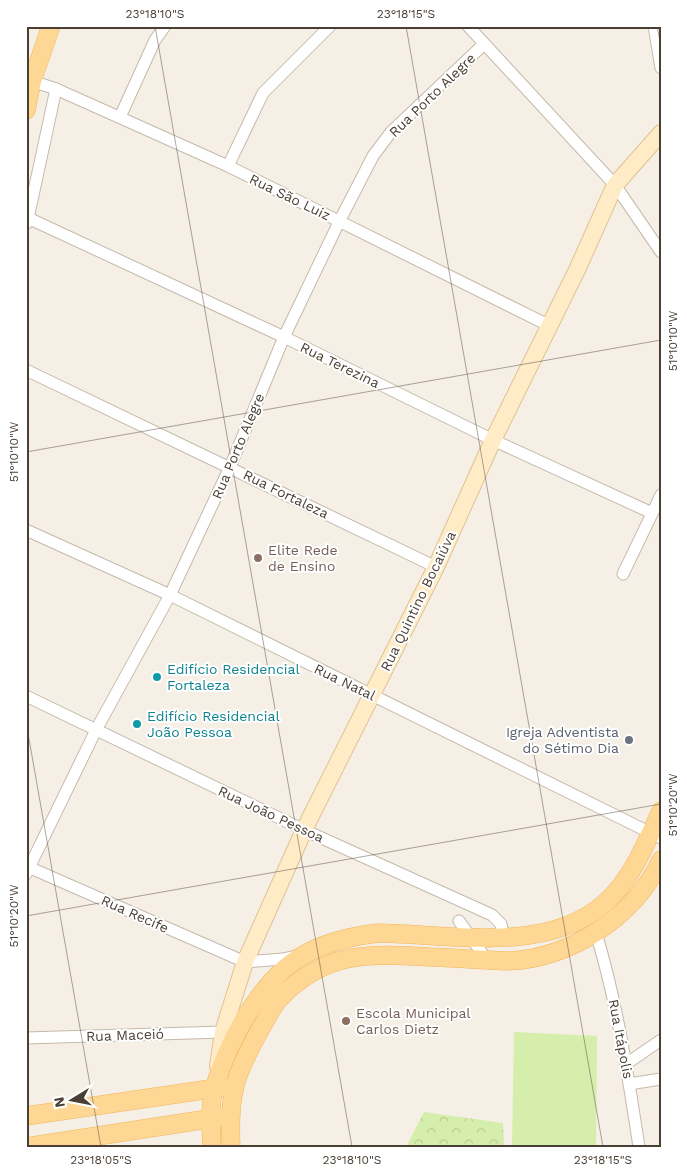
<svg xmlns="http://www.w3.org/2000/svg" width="687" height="1173" viewBox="0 0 687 1173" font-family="'Work Sans',sans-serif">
  <defs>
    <pattern id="forest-crowns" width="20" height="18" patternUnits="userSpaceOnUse" patternTransform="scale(1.25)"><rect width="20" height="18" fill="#d6eeab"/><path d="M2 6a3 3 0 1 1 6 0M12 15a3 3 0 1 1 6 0" fill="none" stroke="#b9cd94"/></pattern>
  </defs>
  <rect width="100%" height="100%" fill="#f5efe6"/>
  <!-- forest -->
  <polygon fill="url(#forest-crowns)" points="424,1112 503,1123 504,1147 406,1147"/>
  <!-- pitch -->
  <polygon fill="#d6eeab" points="514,1032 597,1036 596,1147 512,1147"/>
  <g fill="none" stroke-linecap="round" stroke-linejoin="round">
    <!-- street casing -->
    <g stroke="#c5b9ab" stroke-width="13">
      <g id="street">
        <polyline points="468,26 615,185 661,252"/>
        <polyline points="654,26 661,68"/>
        <polyline points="27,83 32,81 56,89 228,166 550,326"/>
        <polyline points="120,117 155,40 165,26"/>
        <polyline points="228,166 263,93 330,26"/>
        <polyline points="28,218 284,337 493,440 652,513"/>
        <polyline points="27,223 56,89"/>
        <polyline points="26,370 436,567"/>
        <polyline points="26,530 170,595 661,838"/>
        <polyline points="623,574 661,495"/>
        <polyline points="26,696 304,830 492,915 501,924 504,938"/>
        <polyline points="26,866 245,962 283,959 296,956"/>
        <polyline points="26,874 96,730 170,595 230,467 284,337 339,222 373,156 391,132 484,44"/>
        <polyline points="459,921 487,960"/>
        <path d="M596 933C617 1002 628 1075 639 1147"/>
        <polyline points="26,1038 223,1032"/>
        <polyline points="626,1064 661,1040"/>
        <polyline points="629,1084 661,1079"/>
      </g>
    </g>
    <!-- secondary casing -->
    <g stroke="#dec393" stroke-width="18">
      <polyline id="secondary" points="218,1066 223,1032 245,962 304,830 436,567 493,440 577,270 615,185 661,133"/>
    </g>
    <!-- primary casing -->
    <g stroke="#f1b558" stroke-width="19">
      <g id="primary">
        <polyline points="26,110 32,81 51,26"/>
        <polyline points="26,1116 224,1087"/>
        <polyline points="26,1147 221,1117"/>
        <path d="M212 1147C211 1127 209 1105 215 1086 229 1039 263 975 309 952 330 941 354 936 378 933 452 934 558 957 614 894 635 871 648 839 661 811"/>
        <path d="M231 1147C230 1127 230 1105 235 1086 238 1071 253 1042 261 1028 267 1018 272 1007 279 999 324 951 370 953 430 957 456 958 483 960 509 961 571 958 634 917 661 860"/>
      </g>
    </g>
    <!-- street -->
    <use href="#street" stroke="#fff" stroke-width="11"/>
    <!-- secondary -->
    <use href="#secondary" stroke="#ffecc6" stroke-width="16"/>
    <!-- primary -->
    <use href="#primary" stroke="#ffd795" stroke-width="18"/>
  </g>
  <!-- ticks -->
  <path fill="none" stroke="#493f35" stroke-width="1" stroke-opacity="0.45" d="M155 26 352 1147M406 26 603 1147M657 26 661 47M26 452 661 340M26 722 101 1147M26 916 661 804"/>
  <!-- markers -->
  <g fill="#8d6e63" stroke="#fff" stroke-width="2">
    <circle cx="258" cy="558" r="5"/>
    <circle cx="346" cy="1021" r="5"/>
  </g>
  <g fill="#0f9aa8" stroke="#fff" stroke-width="2">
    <circle cx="157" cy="677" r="5"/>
    <circle cx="137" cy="724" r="5"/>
  </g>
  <circle fill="#6b7280" stroke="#fff" stroke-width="2" cx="629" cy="740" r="5"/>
  <g text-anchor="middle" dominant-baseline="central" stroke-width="4" stroke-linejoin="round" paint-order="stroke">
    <!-- street labels -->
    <g font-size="14" fill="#493f35" stroke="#fff">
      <text transform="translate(432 95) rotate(-44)">Rua Porto Alegre</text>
      <text transform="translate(290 197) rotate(26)">Rua São Luiz</text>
      <text transform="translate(340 365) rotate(26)">Rua Terezina</text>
      <text transform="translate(238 446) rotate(-67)">Rua Porto Alegre</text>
      <text transform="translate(286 494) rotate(26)">Rua Fortaleza</text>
      <text transform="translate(418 601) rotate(-64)">Rua Quintino Bocaiúva</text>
      <text transform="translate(345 682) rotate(26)">Rua Natal</text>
      <text transform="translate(271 814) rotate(25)">Rua João Pessoa</text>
      <text transform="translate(135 914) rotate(24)">Rua Recife</text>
      <text transform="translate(125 1035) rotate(-2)">Rua Maceió</text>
      <text transform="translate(621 1039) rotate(79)">Rua Itápolis</text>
    </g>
    <!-- education labels -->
    <g font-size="14" fill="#785e54" stroke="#fff" text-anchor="start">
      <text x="268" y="550">Elite Rede<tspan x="268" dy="16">de Ensino</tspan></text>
      <text x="356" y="1013">Escola Municipal<tspan x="356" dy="16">Carlos Dietz</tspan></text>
    </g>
    <!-- culture labels -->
    <g font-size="14" fill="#0d838f" stroke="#fff" text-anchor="start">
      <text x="167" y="669">Edifício Residencial<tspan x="167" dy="16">Fortaleza</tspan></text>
      <text x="147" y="716">Edifício Residencial<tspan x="147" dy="16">João Pessoa</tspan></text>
    </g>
    <!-- worship labels -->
    <g font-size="14" fill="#5b616d" stroke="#fff" text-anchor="end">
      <text x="619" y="732">Igreja Adventista<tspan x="619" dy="16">do Sétimo Dia</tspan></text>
    </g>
  </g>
  <!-- border -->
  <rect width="687" height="1173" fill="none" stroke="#ffffff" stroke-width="55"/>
  <!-- north arrow -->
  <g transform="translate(72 1100) rotate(260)" stroke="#ffffff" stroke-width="4" paint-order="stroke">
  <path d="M0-4L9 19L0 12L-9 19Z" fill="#493f35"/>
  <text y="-8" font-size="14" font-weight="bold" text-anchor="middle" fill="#493f35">N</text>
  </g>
  <rect x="28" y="28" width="632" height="1118" fill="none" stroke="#493f35" stroke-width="2"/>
  <g font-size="12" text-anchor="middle" fill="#493f35">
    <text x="155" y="18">23°18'10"S</text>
    <text x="406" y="18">23°18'15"S</text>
    <text transform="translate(673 341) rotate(-90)" y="4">51°10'10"W</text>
    <text transform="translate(14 452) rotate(-90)" y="4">51°10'10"W</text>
    <text transform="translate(673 805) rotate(-90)" y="4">51°10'20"W</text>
    <text transform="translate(14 916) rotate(-90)" y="4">51°10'20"W</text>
    <text x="101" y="1164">23°18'05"S</text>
    <text x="352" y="1164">23°18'10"S</text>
    <text x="603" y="1164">23°18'15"S</text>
  </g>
</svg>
